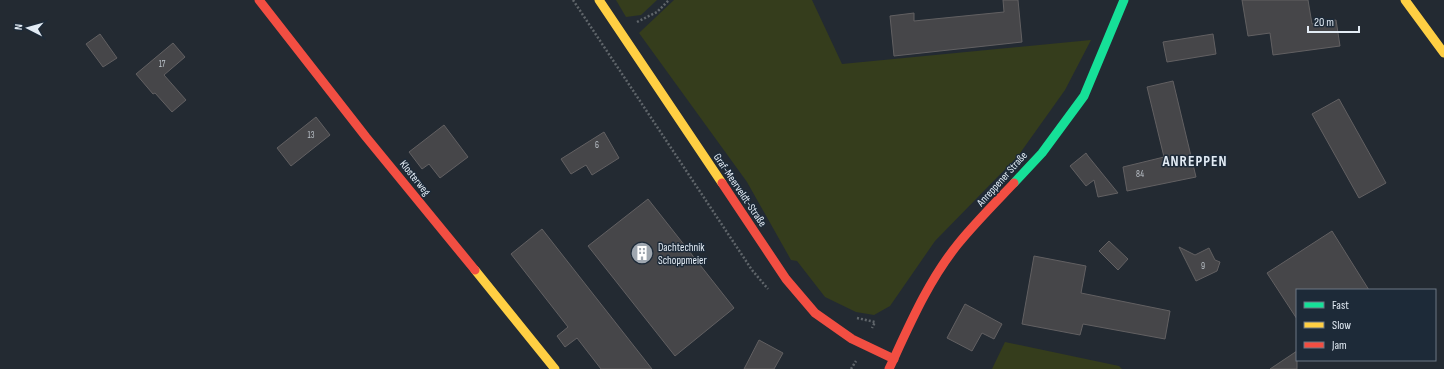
<svg xmlns="http://www.w3.org/2000/svg" width="1444" height="369" viewBox="0 0 1444 369" font-family="'Sofia Sans Condensed',sans-serif">
  <rect width="100%" height="100%" fill="#232a32"/>
  <!-- green -->
  <g fill="#353d1c">
    <polygon points="616,0 657,0 641,15 626,17"/>
    <polygon points="674,0 812,0 842,64 1091,40 1065,90 1018,156 935,241 890,306 874,315 856,312 825,297 797,261 791,260 747,182 639,33"/>
    <polygon points="1005,342 1119,366 1122,369 992,369"/>
  </g>
  <!-- building -->
  <g fill="#464649" stroke="#626062">
    <polygon points="1003,0 1018,0 1022,42 894,56 890,16 914,13 914,21 1004,12"/>
    <polygon points="1242,0 1308,0 1312,24 1336,20 1340,46 1273,55 1270,33 1248,36"/>
    <polygon points="100,34 117,58 103,67 86,44"/>
    <polygon points="1213,34 1216,54 1167,62 1163,42"/>
    <polygon points="173,43 185,57 164,75 186,100 172,112 155,93 153,94 136,74"/>
    <polygon points="1173,81 1196,177 1127,191 1123,167 1164,157 1147,87"/>
    <polygon points="1339,99 1386,183 1359,198 1312,114"/>
    <polygon points="316,117 330,135 291,166 277,148"/>
    <polygon points="444,125 468,157 440,178 429,164 422,169 409,152"/>
    <polygon points="604,132 619,158 592,175 586,165 571,174 561,159"/>
    <polygon points="1086,153 1088,156 1118,193 1098,197 1094,180 1086,186 1070,166"/>
    <polygon points="648,199 734,308 675,356 588,246"/>
    <polygon points="542,229 652,369 601,369 577,338 565,347 557,336 568,327 511,254"/>
    <polygon points="1332,231 1369,290 1297,290 1297,319 1267,273"/>
    <polygon points="1109,241 1128,259 1118,270 1099,251"/>
    <polygon points="1179,247 1195,255 1209,248 1215,260 1220,262 1217,271 1196,281"/>
    <polygon points="1034,256 1086,266 1081,293 1170,311 1165,339 1083,324 1080,335 1022,324"/>
    <polygon points="965,304 1002,324 994,339 982,333 972,351 947,338"/>
    <polygon points="759,340 783,353 774,369 744,369"/>
    <polygon points="1297,351 1297,369 1270,369"/>
  </g>
  <g fill="none" stroke-linecap="round" stroke-linejoin="round">
    <!-- path -->
    <g stroke="#60666b" stroke-width="2.5" stroke-dasharray="2 2" stroke-linecap="butt">
      <polyline points="573,0 752,270 768,289"/>
      <polyline points="637,22 657,12 669,0"/>
      <polyline points="857,318 875,322 872,328"/>
      <polyline points="851,369 856,361"/>
    </g>
    <!-- fast -->
    <polyline stroke="#16e098" stroke-width="9" points="1014,183 1042,153 1084,96 1124,0"/>
    <!-- slow -->
    <g stroke="#ffcf43" stroke-width="9">
      <polyline points="599,0 722,183"/>
      <polyline points="1405,0 1444,53"/>
      <polyline points="475,270 555,369"/>
    </g>
    <!-- jam -->
    <g stroke="#f24e42" stroke-width="9">
      <polyline points="259,0 366,137 475,270"/>
      <polyline points="722,183 786,279 815,313 852,339 894,359"/>
      <path d="M889 369C909 326 928 281 958 244 975 223 995 203 1014 183"/>
    </g>
  </g>
  <!-- icons -->
  <defs>
    <g id="building-disc" transform="scale(1.15)"><circle r="9.5" fill="#9fa7b0" stroke="#1d2a38"/><path d="M-4-6H4V6H1V3H-1V6H-4ZM-2.5-4.3h1.7v1.8h-1.7ZM.8-4.3h1.7v1.8H.8ZM-2.5-1h1.7V.8h-1.7ZM.8-1h1.7V.8H.8Z" fill="#fff"/></g>
  </defs>
  <g fill-rule="evenodd">
    <use href="#building-disc" x="642" y="253"/>
  </g>
  <g text-anchor="middle" dominant-baseline="central" stroke-width="3" stroke-linejoin="round" paint-order="stroke">
    <!-- number labels -->
    <g font-size="9" fill="#bbc2c9">
      <text x="162" y="64">17</text>
      <text x="311" y="135">13</text>
      <text x="597" y="145">6</text>
      <text x="1140" y="174">84</text>
      <text x="1203" y="266">9</text>
    </g>
    <!-- street labels -->
    <g font-size="11" fill="#e2ebf4" stroke="#1d2a38">
      <text transform="translate(415 178) rotate(51)">Klosterweg</text>
      <text transform="translate(1002 179) rotate(-48)">Anreppener Straße</text>
      <text transform="translate(740 190) rotate(56)">Graf-Meerveldt-Straße</text>
    </g>
    <!-- poi labels -->
    <g font-size="11" fill="#e2ebf4" stroke="#1d2a38" text-anchor="start">
      <text x="658" y="247">Dachtechnik<tspan x="658" dy="13">Schoppmeier</tspan></text>
    </g>
    <!-- district labels -->
    <g font-size="15" font-weight="bold" letter-spacing="1" fill="#e2ebf4" stroke="#1d2a38">
      <text x="1195" y="161">ANREPPEN</text>
    </g>
  </g>
  <!-- legend -->
  <rect x="1296" y="289" width="140" height="72" fill="#1d2a38" stroke="#6c7783"/>
  <rect x="1304" y="302" width="20" height="6" fill="#16e098" stroke="#6c7783"/>
  <text x="1332" y="309" font-size="12" fill="#e2ebf4">Fast</text>
  <rect x="1304" y="322" width="20" height="6" fill="#ffcf43" stroke="#6c7783"/>
  <text x="1332" y="329" font-size="12" fill="#e2ebf4">Slow</text>
  <rect x="1304" y="342" width="20" height="6" fill="#f24e42" stroke="#6c7783"/>
  <text x="1332" y="349" font-size="12" fill="#e2ebf4">Jam</text>
  <!-- north arrow -->
  <g transform="translate(28 28) rotate(276)" stroke="#1d2a38" stroke-width="3" paint-order="stroke">
  <path d="M0-3L7 15L0 10L-7 15Z" fill="#e2ebf4"/>
  <text y="-6" font-size="11" font-weight="bold" text-anchor="middle" fill="#e2ebf4">N</text>
  </g>
  <!-- scale -->
  <path d="M1308 26v6h51v-6" fill="none" stroke="#e2ebf4" stroke-width="2"/>
  <text x="1314" y="26" font-size="12" fill="#e2ebf4" stroke="#1d2a38" stroke-width="3" paint-order="stroke">20 m</text>
</svg>
